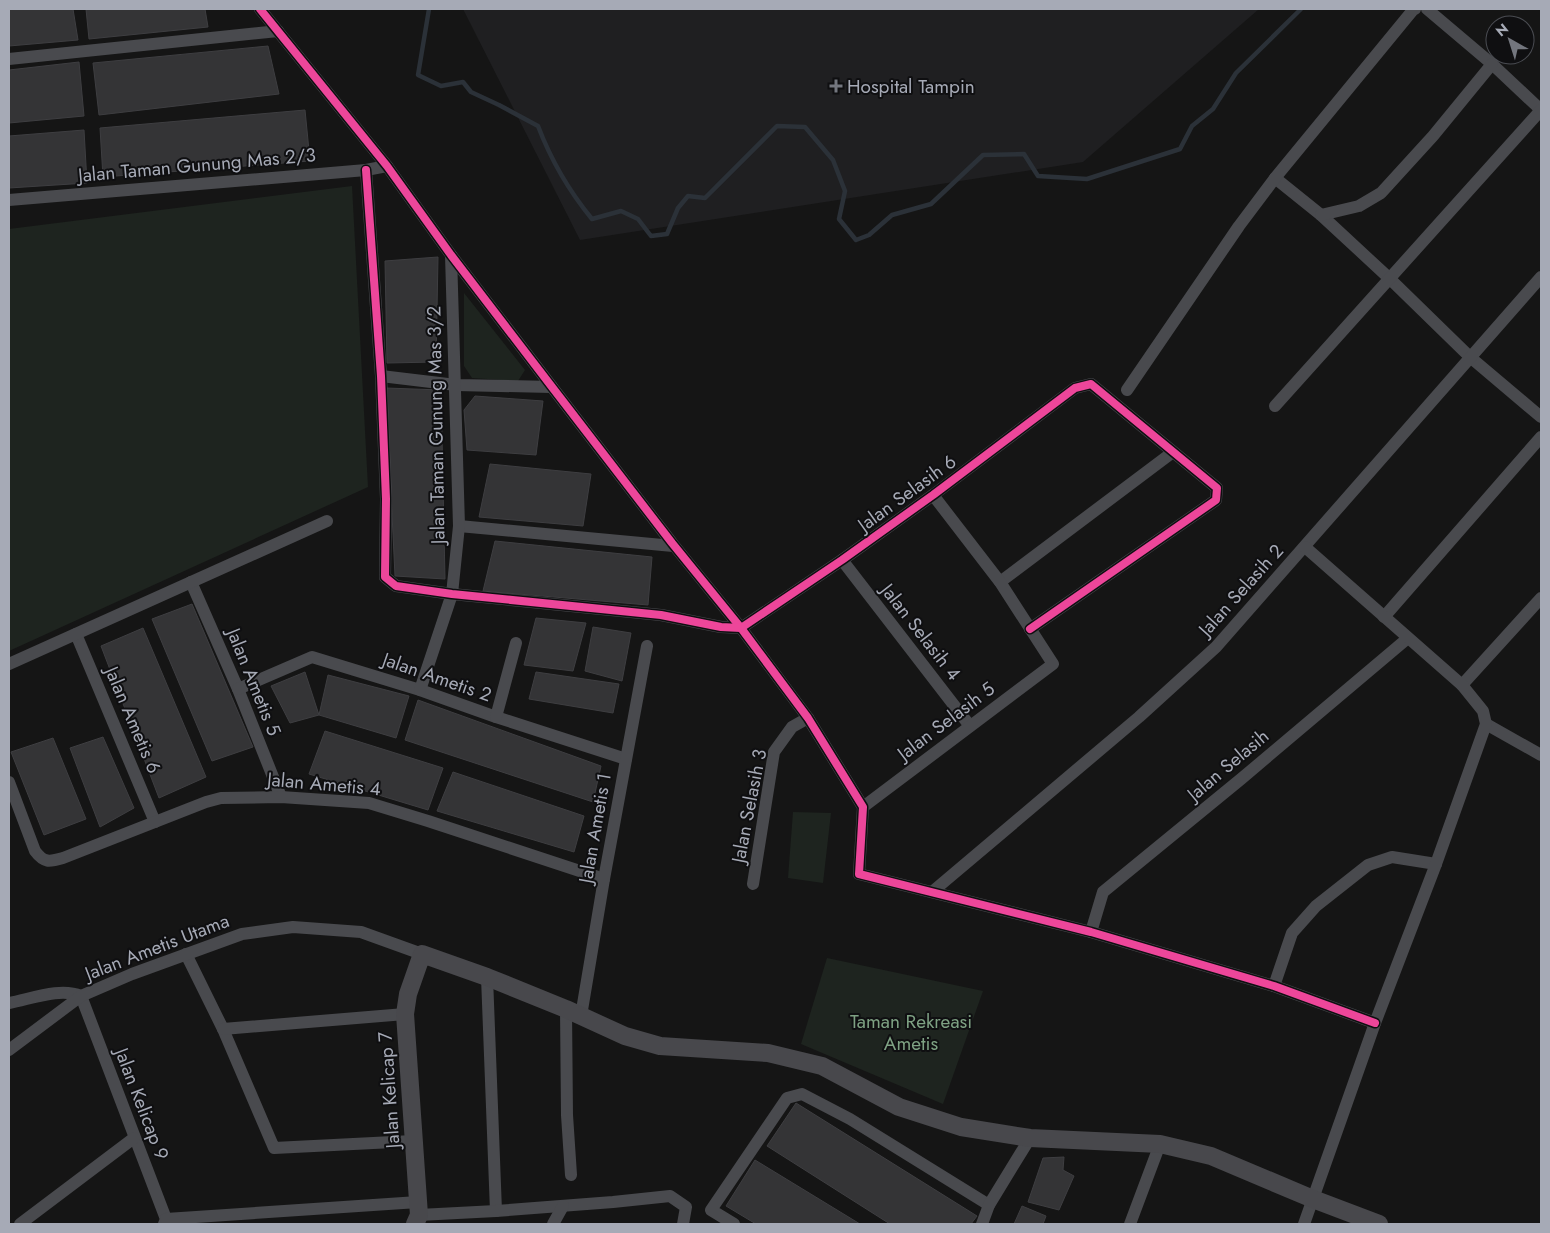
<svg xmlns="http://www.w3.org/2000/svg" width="1550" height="1233" viewBox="0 0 1550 1233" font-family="Jost,sans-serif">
  <rect width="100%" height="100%" fill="#151515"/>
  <!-- built -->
  <polygon fill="#1f1f21" points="463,9 1259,9 1083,162 580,240"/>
  <!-- green -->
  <g fill="#1e241f">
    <polygon points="352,186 368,487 9,651 9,229"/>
    <polygon points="464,293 525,370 518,381 472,378 464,366"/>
    <polygon points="793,812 831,813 823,883 788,878"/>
    <polygon points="827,958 983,991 943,1104 801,1044"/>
  </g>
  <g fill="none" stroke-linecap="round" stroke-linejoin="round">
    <!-- stream -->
    <path stroke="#2b3138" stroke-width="4.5" d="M429 9 418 75 441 86 463 82 471 92 499 105 538 126C551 160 569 191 592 219L621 211 638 219 651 236 667 234 678 208 688 196 705 198 777 126 805 127 833 160 845 191 839 219 856 240 869 235 892 215 931 204 983 155 1024 154 1038 176 1087 179 1180 149 1192 126 1213 109 1236 73 1301 9"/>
  </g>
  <!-- building -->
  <g fill="#343436" stroke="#3e3e41">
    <polygon points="9,9 73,9 78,40 9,46"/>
    <polygon points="86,9 205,9 208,27 89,39"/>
    <polygon points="268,46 279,94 99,115 93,63"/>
    <polygon points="79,62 84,116 9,123 9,70"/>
    <polygon points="305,110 310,161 103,177 100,128"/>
    <polygon points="84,130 87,183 9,188 9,136"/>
    <polygon points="438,257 436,362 387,363 385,261"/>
    <polygon points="386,388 441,390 445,579 395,576"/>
    <polygon points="475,396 543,401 536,455 467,450 464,410"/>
    <polygon points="490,464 591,474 583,526 479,517"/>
    <polygon points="495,541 652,557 648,605 483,591"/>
    <polygon points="192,604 253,747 212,761 152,619"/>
    <polygon points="536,618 586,623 573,671 524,665"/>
    <polygon points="593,627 631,633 622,681 585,671"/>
    <polygon points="143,628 206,777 159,798 101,646"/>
    <polygon points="305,672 319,715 290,723 271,686"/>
    <polygon points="536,672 619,684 613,713 529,699"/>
    <polygon points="328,675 409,696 396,738 319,715"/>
    <polygon points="418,700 601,766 593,802 405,740"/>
    <polygon points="325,731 443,768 428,810 309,774"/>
    <polygon points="103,737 134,808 100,827 70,748"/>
    <polygon points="53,738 86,819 44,835 11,752"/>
    <polygon points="453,772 584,816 574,852 437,811"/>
    <polygon points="796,1103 977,1216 971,1224 890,1224 767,1146"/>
    <polygon points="1064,1157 1063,1170 1074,1176 1059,1210 1028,1202 1043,1158"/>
    <polygon points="755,1160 860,1224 756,1224 726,1206"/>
    <polygon points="1022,1206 1046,1216 1043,1224 1014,1224"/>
  </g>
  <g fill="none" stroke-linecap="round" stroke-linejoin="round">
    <!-- street -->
    <g stroke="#494a4e" stroke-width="12">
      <polyline points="260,9 387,166 451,255 552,387 672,543 741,628 808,718 863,807 859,874 1091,932 1274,986 1375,1023"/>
      <polyline points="1427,9 1492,64 1541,110"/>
      <polyline points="9,59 278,31"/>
      <polyline points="366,170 381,376 386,499 385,577 396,586 452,594 661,615 721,627 741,628 842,560 933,495 1075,388 1091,384 1217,488 1216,500 1030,629"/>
      <polyline points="1275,178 1321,215 1389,278 1470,357 1541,417"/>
      <polyline points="9,200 366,170 387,166"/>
      <polyline points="1321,215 1359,206 1381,193 1433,136 1492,64"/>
      <polyline points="381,376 456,385 552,387"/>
      <polyline points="1127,390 1239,226 1275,178 1413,10 1415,9"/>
      <polyline points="1275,406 1541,110"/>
      <polyline points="459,526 673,546"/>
      <polyline points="842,560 970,726"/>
      <polyline points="191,582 238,689 281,797"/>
      <polyline points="1000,582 1173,452"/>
      <polyline points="1384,617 1541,437"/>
      <polyline points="76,634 155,822"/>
      <polyline points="9,664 327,521"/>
      <polyline points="1462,685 1541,598"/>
      <polyline points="238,689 312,657 420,690 496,717 626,759"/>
      <polyline points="420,690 452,594 459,526 451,255"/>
      <polyline points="496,717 516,643"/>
      <polyline points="1486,724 1541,755"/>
      <path d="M9 782 35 851C44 863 49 862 63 858L206 802 221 798 281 797 369 803 428 821 604 879"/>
      <polyline points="863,807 1053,664 1000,582 933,495"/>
      <polyline points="753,884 774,752 792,727 808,718"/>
      <polyline points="932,892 1139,717 1216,647 1541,277"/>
      <polyline points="1091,932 1103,892 1241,779 1408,638"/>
      <polyline points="186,954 223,1029 274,1148 413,1141"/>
      <polyline points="487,977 496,1211"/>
      <polyline points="1274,986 1292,933 1316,906 1368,865 1392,857 1436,864"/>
      <path d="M9 1003C31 999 60 987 81 996L166 1219 164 1224"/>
      <polyline points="566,1009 567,1115 571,1175"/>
      <polyline points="581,1016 604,879 647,646"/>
      <polyline points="223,1029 405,1014"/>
      <polyline points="9,1050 81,996 132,974 242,934 293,927 361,932 422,954"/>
      <polyline points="419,1215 496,1211 613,1202 670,1196 686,1207 683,1224"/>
      <polyline points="166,1219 418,1202"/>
      <polyline points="20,1224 134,1138"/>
      <polyline points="553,1224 563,1206"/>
      <polyline points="734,1224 711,1210 787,1098 802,1094 850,1119 989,1205"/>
      <polyline points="982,1224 989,1205 1030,1138"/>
      <polyline points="1130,1224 1160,1144"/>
      <polyline points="1304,1224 1375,1023 1436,864 1486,724 1483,711 1462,685 1305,547"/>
    </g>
    <!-- secondary -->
    <polyline stroke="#48484c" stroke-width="18" points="415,1224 419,1215 405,1014 408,994 422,954 487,977 566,1009 625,1036 660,1046 768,1053 822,1066 899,1107 961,1127 1030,1138 1160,1144 1211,1156 1313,1199 1379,1224"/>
    <!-- cycleway casing -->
    <g stroke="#0f0f11" stroke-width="11">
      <g id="cycleway">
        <polyline points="260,9 387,166 451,255 552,387 672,543 741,628 808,718 863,807 859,874 1091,932 1274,986 1375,1023"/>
        <polyline points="366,170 381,376 386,499 385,577 396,586 452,594 661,615 721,627 741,628 842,560 933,495 1075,388 1091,384 1217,488 1216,500 1030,629"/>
      </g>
    </g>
    <!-- cycleway -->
    <use href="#cycleway" stroke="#ed469a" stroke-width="8"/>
  </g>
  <!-- markers -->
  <path fill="#73767e" stroke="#0f0f11" stroke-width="2" d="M833.5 78.5h5v5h5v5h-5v5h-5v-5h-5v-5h5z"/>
  <g text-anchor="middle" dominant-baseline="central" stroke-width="4" stroke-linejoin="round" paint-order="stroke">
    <!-- poi labels -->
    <g font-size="19" fill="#a6aab6" stroke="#0f0f11" text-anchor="start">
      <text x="847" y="86">Hospital Tampin</text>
    </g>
    <!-- street labels -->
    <g font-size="19" fill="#a6aab6" stroke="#0f0f11">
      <text transform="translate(197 165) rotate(-5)">Jalan Taman Gunung Mas 2/3</text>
      <text transform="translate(436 425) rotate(-91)">Jalan Taman Gunung Mas 3/2</text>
      <text transform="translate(907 493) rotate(-36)">Jalan Selasih 6</text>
      <text transform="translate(1241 590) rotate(-48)">Jalan Selasih 2</text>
      <text transform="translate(921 632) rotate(52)">Jalan Selasih 4</text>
      <text transform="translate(437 677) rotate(19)">Jalan Ametis 2</text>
      <text transform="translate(254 682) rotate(68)">Jalan Ametis 5</text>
      <text transform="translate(133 720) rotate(67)">Jalan Ametis 6</text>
      <text transform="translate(946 721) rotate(-37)">Jalan Selasih 5</text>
      <text transform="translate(1228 765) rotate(-40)">Jalan Selasih</text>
      <text transform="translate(324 784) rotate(5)">Jalan Ametis 4</text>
      <text transform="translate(749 806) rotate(-79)">Jalan Selasih 3</text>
      <text transform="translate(595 828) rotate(-80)">Jalan Ametis 1</text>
      <text transform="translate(157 947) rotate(-21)">Jalan Ametis Utama</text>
      <text transform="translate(389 1090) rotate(-94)">Jalan Kelicap 7</text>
      <text transform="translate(142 1104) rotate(69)">Jalan Kelicap 9</text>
    </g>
    <!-- park labels -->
    <g font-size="19" fill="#7ea183" stroke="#0f0f11">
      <text x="911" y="1021">Taman Rekreasi<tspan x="911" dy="22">Ametis</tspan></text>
    </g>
  </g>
  <!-- border -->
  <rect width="1550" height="1233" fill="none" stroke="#a6aab6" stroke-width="20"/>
  <!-- north arrow -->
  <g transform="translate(1510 40) rotate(321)"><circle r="24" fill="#0f0f11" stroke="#4b4d53"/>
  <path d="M0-4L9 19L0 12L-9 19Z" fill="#73767e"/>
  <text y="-8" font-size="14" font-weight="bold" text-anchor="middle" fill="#a6aab6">N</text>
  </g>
</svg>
